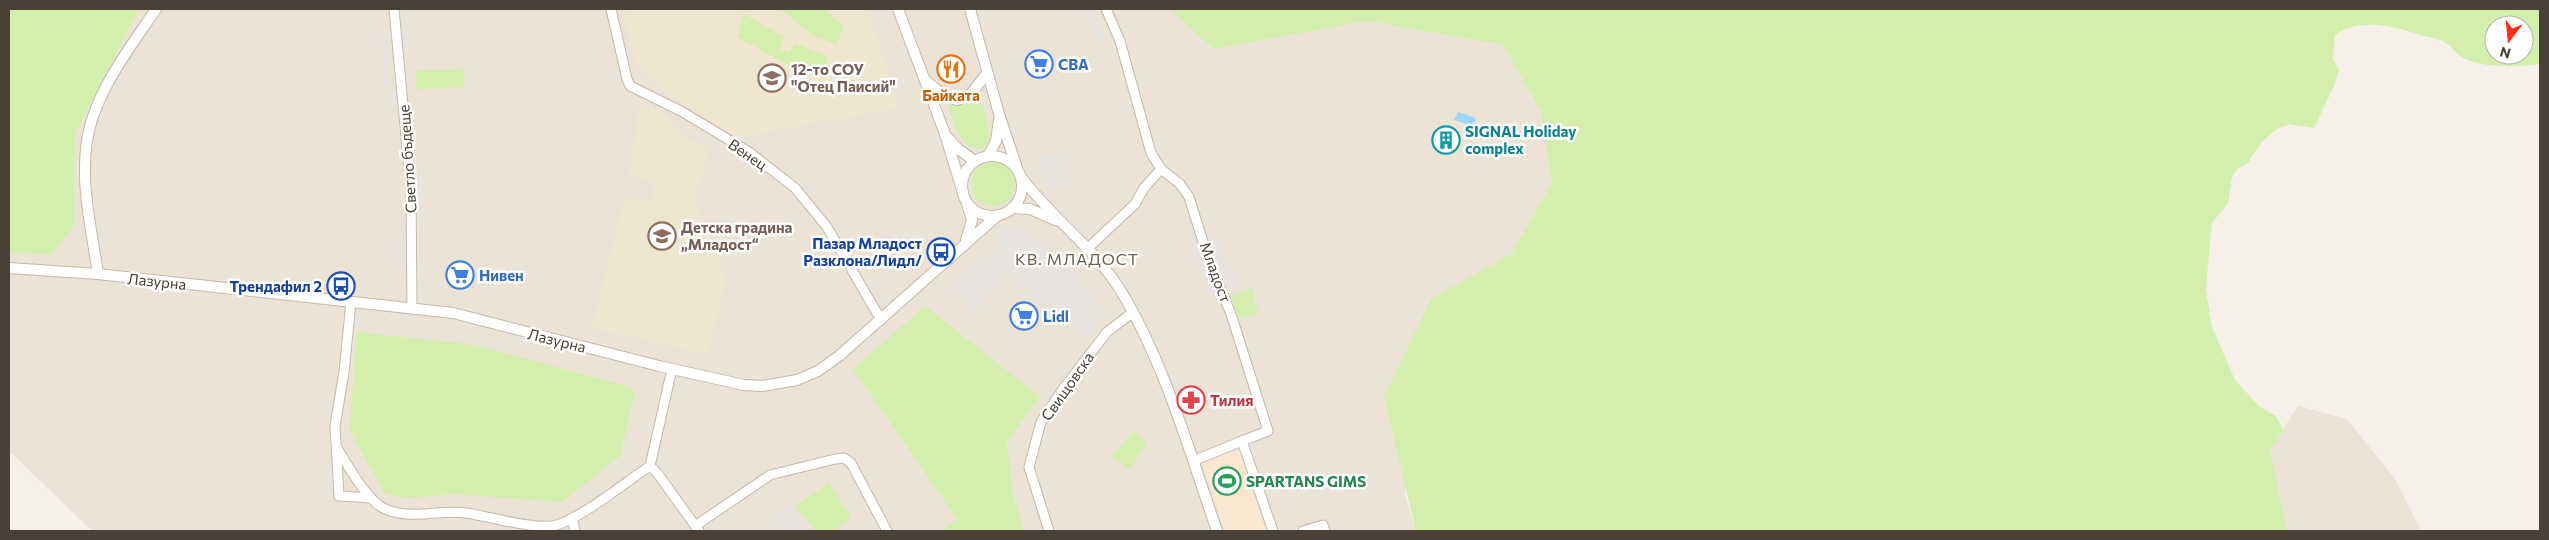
<svg xmlns="http://www.w3.org/2000/svg" width="2549" height="540" viewBox="0 0 2549 540" font-family="Commissioner,sans-serif">
  <rect width="100%" height="100%" fill="#f6f1e8"/>
  <!-- residential -->
  <g fill="#eae3d6">
    <polygon points="139,9 1170,9 1213,49 1367,21 1503,45 1541,111 1552,183 1511,254 1431,300 1405,494 1416,531 1024,531 1013,492 1007,442 1040,397 853,369 957,519 941,531 92,531 9,451 9,252 51,255 74,226 75,134"/>
    <polygon points="2298,406 2347,419 2395,479 2421,531 2287,531 2269,451"/>
  </g>
  <!-- commercial -->
  <polygon fill="#fae7d1" points="1239,450 1266,531 1225,531 1202,463"/>
  <!-- education -->
  <g fill="#f0e6d0">
    <polygon points="623,9 867,9 900,108 736,137 672,96 634,59"/>
    <polygon points="647,105 666,116 673,129 681,135 709,148 695,199 726,280 708,354 592,328 624,197 651,202 655,182 628,176 636,139 637,113"/>
  </g>
  <!-- green -->
  <g fill="#d3eead" fill-rule="evenodd">
    <polygon points="9,9 139,9 75,134 74,226 51,255 9,252"/>
    <polygon points="780,9 824,9 844,26 837,44 816,37"/>
    <path d="M1170 9H2540V64C2518 67 2481 69 2460 56 2455 53 2452 46 2446 43 2439 39 2428 37 2420 35 2391 26 2363 17 2335 35L2333 59 2339 70 2334 86 2314 128 2289 124 2275 130 2261 143 2247 164 2238 168 2232 177 2228 203 2212 223 2210 240 2206 290 2212 327 2235 380 2260 407 2276 416 2283 430 2270 451 2287 531H1416L1384 397 1431 299 1511 254 1552 183 1541 111 1503 45 1367 21 1213 49ZM2494 25H2524V55H2494Z"/>
    <polygon points="744,14 784,36 780,49 788,52 796,44 828,56 824,79 789,66 737,37"/>
    <polygon points="463,69 464,87 416,89 416,71"/>
    <path d="M980 94 990 136 985 146 979 149C958 148 954 119 947 103 961 105 969 103 980 94Z"/>
    <circle cx="993" cy="184" r="22"/>
    <polygon points="1252,288 1258,313 1239,318 1231,296"/>
    <polygon points="925,306 1040,397 1007,442 1013,492 1024,531 941,531 957,519 853,369"/>
    <polygon points="356,332 476,345 629,387 635,392 620,456 562,502 452,494 409,498 385,494 350,431"/>
    <polygon points="1133,431 1147,444 1129,469 1112,457"/>
    <polygon points="829,483 851,518 832,531 816,531 795,506"/>
  </g>
  <!-- parking -->
  <g fill="#e7e4e0">
    <polygon points="1083,9 1094,9 1106,40 1096,41"/>
    <polygon points="389,29 392,83 384,83 381,30"/>
    <polygon points="1070,152 1070,189 1046,189 1036,156"/>
    <polygon points="1182,215 1218,238 1239,284 1209,294"/>
    <polygon points="399,221 407,221 407,271 397,270"/>
    <polygon points="1020,224 1080,279 1105,311 1085,337 1003,273 972,314 954,287 980,253 989,258 999,244 993,239 1001,226 1009,228"/>
    <polygon points="790,504 810,531 772,531 766,522"/>
  </g>
  <!-- water -->
  <polygon fill="#9ed7f9" points="1458,112 1476,118 1473,126 1454,120"/>
  <g fill="none" stroke-linecap="round" stroke-linejoin="round">
    <!-- minor casing -->
    <g stroke="#c3b9a9" stroke-width="11">
      <g id="minor">
        <polyline points="394,9 411,190 412,309"/>
        <polyline points="611,9 627,79 630,86 681,111 749,152 795,188 827,227 881,320"/>
        <polyline points="1106,9 1120,41 1151,153 1161,169 1180,184 1189,197 1208,258 1231,314 1268,431 1242,441 1273,531"/>
        <polyline points="1088,248 1135,204 1144,188 1161,169"/>
        <polyline points="351,302 344,372 335,426 339,496 371,498"/>
        <path d="M337 448C347 464 367 500 383 508 410 521 439 509 466 513 488 516 540 532 560 524 588 513 623 484 650 466"/>
        <polyline points="1193,461 1242,441"/>
        <polyline points="650,466 672,369"/>
        <polyline points="650,466 658,474 699,531"/>
        <polyline points="572,518 575,531"/>
        <polyline points="695,526 770,475 835,459 844,458 851,463 887,531"/>
        <polyline points="1049,531 1029,467 1041,422 1063,389 1107,332 1132,313"/>
        <polyline points="1303,531 1323,525 1325,531"/>
      </g>
    </g>
    <!-- tertiary casing -->
    <g stroke="#c3b9a9" stroke-width="12">
      <g id="tertiary">
        <polyline points="898,9 945,134 963,193"/>
        <polyline points="970,9 999,114 1017,168"/>
        <polyline points="926,81 942,94 957,100 971,94 987,73"/>
        <polyline points="947,137 958,149 975,161"/>
        <polyline points="988,156 996,141 999,120"/>
        <circle cx="992" cy="186" r="30"/>
        <path d="M1021 177C1051 217 1092 246 1119 288 1163 358 1190 453 1217 531"/>
        <polyline points="1012,208 1030,209 1055,220"/>
        <polyline points="966,240 972,220 967,204"/>
        <polyline points="9,268 98,274 453,313 659,366 744,385 762,386 797,380 818,371 839,356 998,215"/>
        <path d="M98 274C92 232 80 184 87 141 94 93 130 48 156 9"/>
      </g>
    </g>
    <!-- minor -->
    <use href="#minor" stroke="#fff" stroke-width="9"/>
    <!-- tertiary -->
    <use href="#tertiary" stroke="#fff" stroke-width="10"/>
  </g>
  <!-- icons -->
  <defs>
    <g id="supermarket-ring" transform="scale(1.4375)"><circle r="9.5" fill="#fff" stroke="#3f7fe0" stroke-width="1.5"/><path d="M-6-5.5h2.5l.6 2H6L4.5 2H-2.5L-4.4-4H-6ZM-1.5 3.2a1.3 1.3 0 1 0 .1 0ZM3 3.2a1.3 1.3 0 1 0 .1 0Z" fill="#3f7fe0"/></g>
    <g id="restaurant-ring" transform="scale(1.4375)"><circle r="9.5" fill="#fff" stroke="#e8710a" stroke-width="1.5"/><path d="M-5-6h1v4h1v-4h1v4h1v-4h1v5L-1.5 .5V6h-2V.5L-5-1ZM5-6V6H3V1.5H1.5Q1.5-4 5-6Z" fill="#e8710a"/></g>
    <g id="school-ring" transform="scale(1.4375)"><circle r="9.5" fill="#fff" stroke="#8d6e63" stroke-width="1.5"/><path d="M0-5L7-2L0 1L-7-2ZM-4 1L0 2.5L4 1V4Q0 6-4 4Z" fill="#8d6e63"/></g>
    <g id="building-ring" transform="scale(1.4375)"><circle r="9.5" fill="#fff" stroke="#0f9aa8" stroke-width="1.5"/><path d="M-4-6H4V6H1V3H-1V6H-4ZM-2.5-4.3h1.7v1.8h-1.7ZM.8-4.3h1.7v1.8H.8ZM-2.5-1h1.7V.8h-1.7ZM.8-1h1.7V.8H.8Z" fill="#0f9aa8"/></g>
    <g id="bus-ring" transform="scale(1.4375)"><circle r="9.5" fill="#fff" stroke="#1a4fb4" stroke-width="1.5"/><path d="M-5-6H5V4H4V6H2V4H-2V6H-4V4H-5ZM-3.5-4V0h7V-4ZM-3.5 1.2v1.5H-2V1.2ZM2 1.2v1.5H3.5V1.2Z" fill="#1a4fb4"/></g>
    <g id="pharmacy-ring" transform="scale(1.4375)"><circle r="9.5" fill="#fff" stroke="#e0444e" stroke-width="1.5"/><path d="M-2-6h4v4h4v4h-4v4h-4v-4h-4v-4h4Z" fill="#e0444e"/></g>
    <g id="stadium-ring" transform="scale(1.4375)"><circle r="9.5" fill="#fff" stroke="#2e9e5b" stroke-width="1.5"/><path d="M0-5a6.5 5 0 1 0 0 10a6.5 5 0 1 0 0-10ZM-3.5-1.8h7v3.6h-7Z" fill="#2e9e5b"/></g>
  </defs>
  <g fill-rule="evenodd">
    <use href="#supermarket-ring" x="1039" y="64"/>
    <use href="#restaurant-ring" x="951" y="69"/>
    <use href="#school-ring" x="772" y="78"/>
    <use href="#building-ring" x="1446" y="140"/>
    <use href="#school-ring" x="662" y="236"/>
    <use href="#bus-ring" x="941" y="252"/>
    <use href="#supermarket-ring" x="460" y="275"/>
    <use href="#bus-ring" x="341" y="286"/>
    <use href="#supermarket-ring" x="1024" y="316"/>
    <use href="#pharmacy-ring" x="1191" y="400"/>
    <use href="#stadium-ring" x="1227" y="481"/>
  </g>
  <g text-anchor="middle" dominant-baseline="central" stroke-width="5" stroke-linejoin="round" paint-order="stroke">
    <!-- shop labels -->
    <g font-size="15" font-weight="bold" fill="#366cbe" stroke="#fff" text-anchor="start">
      <text x="1058" y="64">CBA</text>
      <text x="479" y="275">Нивен</text>
      <text x="1043" y="316">Lidl</text>
    </g>
    <!-- education labels -->
    <g font-size="15" font-weight="bold" fill="#785e54" stroke="#fff" text-anchor="start">
      <text x="791" y="69">12-то СОУ<tspan x="791" dy="17">"Отец Паисий"</tspan></text>
      <text x="681" y="227">Детска градина<tspan x="681" dy="17">„Младост“</tspan></text>
    </g>
    <!-- food labels -->
    <g font-size="15" font-weight="bold" fill="#c56008" stroke="#fff">
      <text x="951" y="95">Байката</text>
    </g>
    <!-- culture labels -->
    <g font-size="15" font-weight="bold" fill="#0d838f" stroke="#fff" text-anchor="start">
      <text x="1465" y="131">SIGNAL Holiday<tspan x="1465" dy="17">complex</tspan></text>
    </g>
    <!-- street labels -->
    <g font-size="15" fill="#4a4136" stroke="#fff">
      <text transform="translate(748 154) rotate(34)">Венец</text>
      <text transform="translate(407 159) rotate(-94)">Светло бъдеще</text>
      <text transform="translate(1216 272) rotate(70)">Младост</text>
      <text transform="translate(157 281) rotate(6)">Лазурна</text>
      <text transform="translate(557 340) rotate(14)">Лазурна</text>
      <text transform="translate(1067 386) rotate(-55)">Свищовска</text>
    </g>
    <!-- transit labels -->
    <g font-size="15" font-weight="bold" fill="#164399" stroke="#fff" text-anchor="end">
      <text x="922" y="243">Пазар Младост<tspan x="922" dy="17">Разклона/Лидл/</tspan></text>
      <text x="322" y="286">Трендафил 2</text>
    </g>
    <!-- health labels -->
    <g font-size="15" font-weight="bold" fill="#be3a42" stroke="#fff" text-anchor="start">
      <text x="1210" y="400">Тилия</text>
    </g>
    <!-- leisure labels -->
    <g font-size="15" font-weight="bold" fill="#27864d" stroke="#fff" text-anchor="start">
      <text x="1246" y="481">SPARTANS GIMS</text>
    </g>
    <!-- neighbourhood labels -->
    <g font-size="16" letter-spacing="1" fill="#6e5f4b" stroke="#fff">
      <text x="1077" y="258">КВ. МЛАДОСТ</text>
    </g>
  </g>
  <!-- border -->
  <rect width="2549" height="540" fill="none" stroke="#4a4136" stroke-width="20"/>
  <!-- north arrow -->
  <g transform="translate(2509 40) rotate(196)"><circle r="24" fill="#ffffff" stroke="#b7b3af"/>
  <path d="M0-4L9 19L0 12L-9 19Z" fill="#ff3016"/>
  <text y="-8" font-size="14" font-weight="bold" text-anchor="middle" fill="#4a4136">N</text>
  </g>
</svg>
